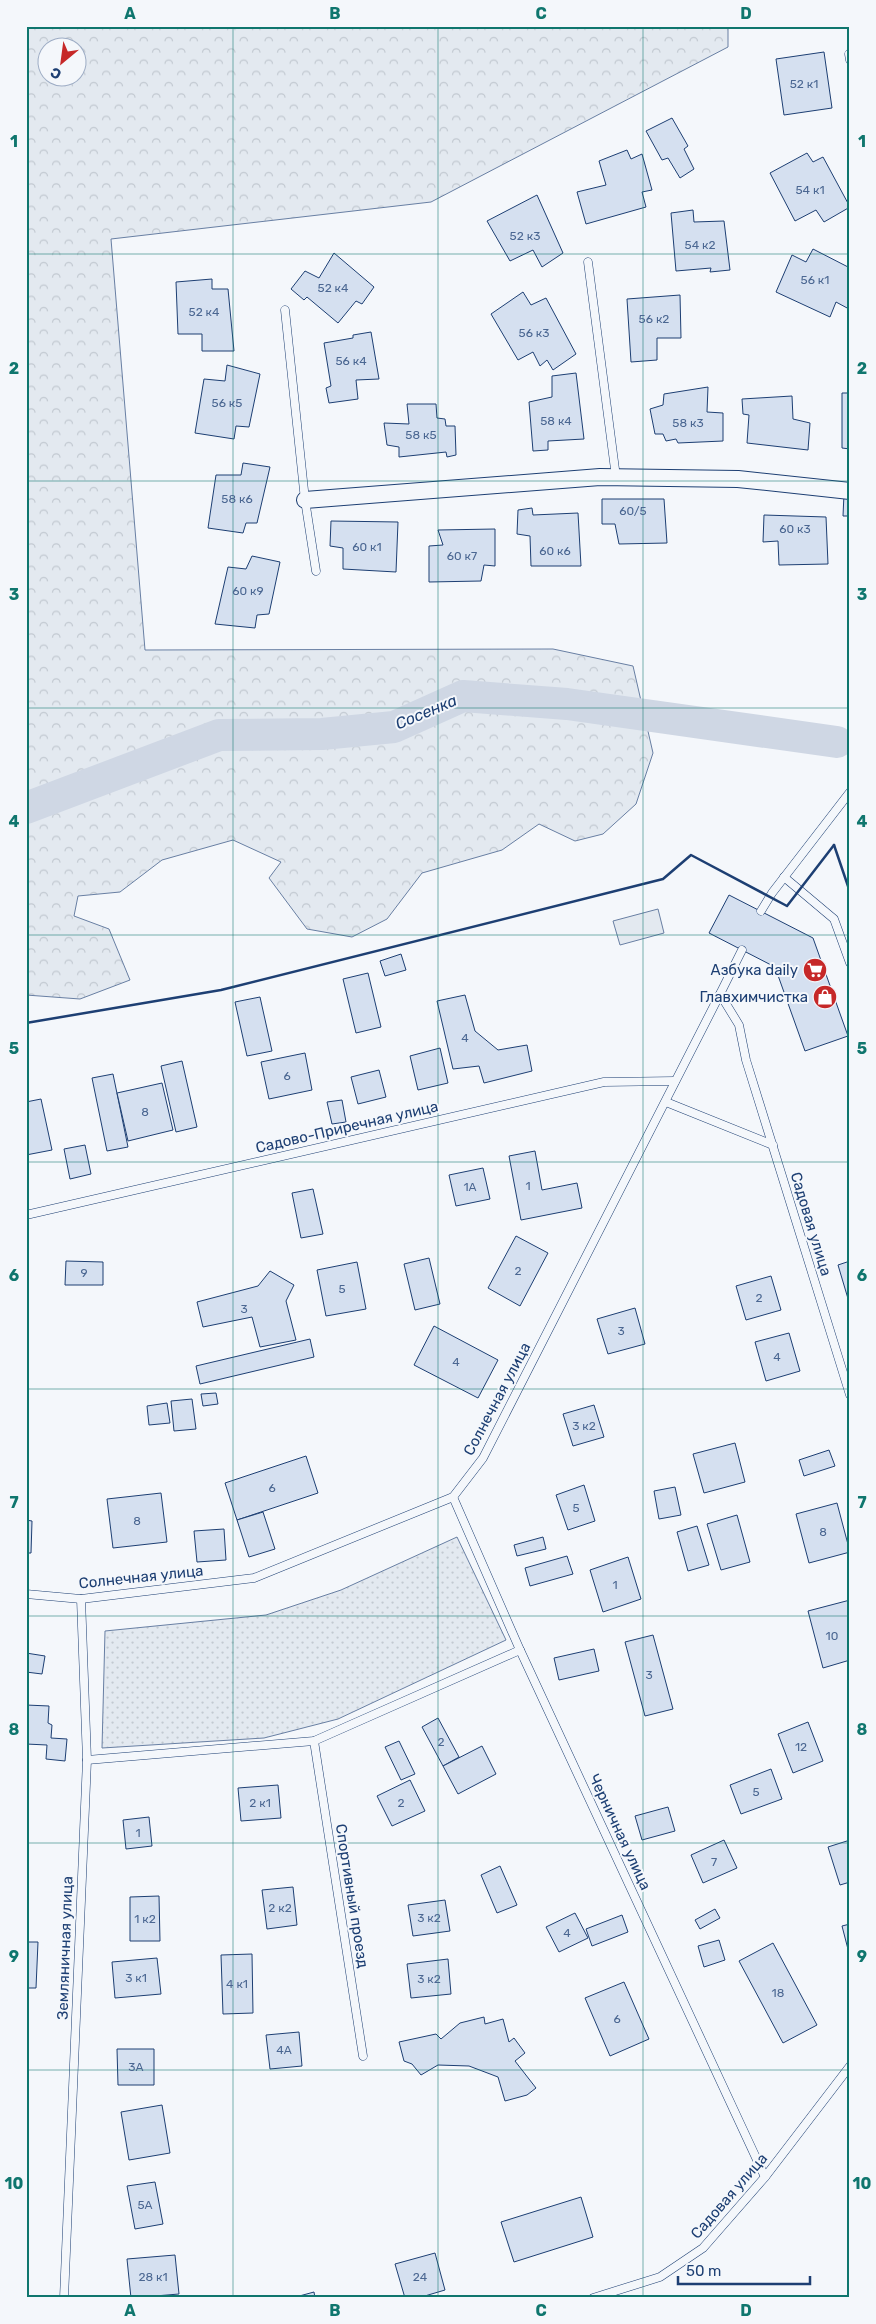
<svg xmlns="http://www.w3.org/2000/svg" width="876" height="2324" viewBox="0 0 876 2324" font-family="Rubik,sans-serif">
  <defs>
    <pattern id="forest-crowns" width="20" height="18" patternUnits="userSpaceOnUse" patternTransform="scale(1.25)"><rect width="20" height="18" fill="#e3e9f0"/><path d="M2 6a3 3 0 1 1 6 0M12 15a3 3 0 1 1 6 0" fill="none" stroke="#c2c9d1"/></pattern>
    <pattern id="park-dots" width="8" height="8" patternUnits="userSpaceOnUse" patternTransform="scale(1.25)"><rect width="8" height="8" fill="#e3e9f0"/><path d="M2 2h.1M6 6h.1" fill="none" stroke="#c2c9d1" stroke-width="1.8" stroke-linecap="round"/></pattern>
  </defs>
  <rect width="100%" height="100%" fill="#f4f7fb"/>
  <!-- grass -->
  <polygon fill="#e3e9f0" stroke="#687fa3" points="658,909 664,933 620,945 613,921"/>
  <!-- forest -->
  <path fill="url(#forest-crowns)" stroke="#687fa3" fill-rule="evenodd" d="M26 26H728V47L431 202 111 239 145 650 553 649 633 666 653 753 636 804 603 834 575 841 539 824 502 850 422 873 387 919 352 937 307 929 269 878 281 862 233 840 162 860 120 892 78 896 74 916 109 929 130 980 80 999 26 995ZM48 48H78V78H48Z"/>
  <!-- park -->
  <polygon fill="url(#park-dots)" stroke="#687fa3" points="457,1537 506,1640 338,1719 264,1738 102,1748 105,1631 266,1615 341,1590"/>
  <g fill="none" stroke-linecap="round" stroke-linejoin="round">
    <!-- river -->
    <polyline stroke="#cfd7e4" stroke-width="32" points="26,808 219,735 322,734 394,727 463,696 567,704 837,742"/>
  </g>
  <!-- building -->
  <g fill="#d5e0f0" stroke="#1d3f73">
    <polygon points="824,52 832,108 784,115 776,59"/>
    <polygon points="672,118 688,146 684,149 694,169 680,178 668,158 662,160 646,131"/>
    <polygon points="627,150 631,159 642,154 652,190 642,192 646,207 586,224 577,192 606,185 599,161"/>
    <polygon points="807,153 813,162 823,157 850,207 824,222 816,210 795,221 770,173"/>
    <polygon points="537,195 563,253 542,267 533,250 510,261 487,221"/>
    <polygon points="693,210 694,222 724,221 730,270 710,272 711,268 676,271 671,213"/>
    <polygon points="813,249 850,268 850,307 849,309 836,302 830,317 776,292 792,255 806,262"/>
    <polygon points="334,253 374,287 362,304 356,301 338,323 307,297 304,300 291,289 305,271 319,278"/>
    <polygon points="212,279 212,289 228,289 234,351 202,351 202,334 178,334 176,282"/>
    <polygon points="523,292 531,305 546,298 576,354 553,370 547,360 540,366 533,352 518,360 491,314"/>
    <polygon points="680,295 681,338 657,338 657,360 631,362 627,299"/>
    <polygon points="371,332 379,379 356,380 358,399 329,403 326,388 331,386 324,343 353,338 353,335"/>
    <polygon points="227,365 260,374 249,427 236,426 234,439 195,433 204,379 225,381"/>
    <polygon points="576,373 584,439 548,441 548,450 533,451 529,402 552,397 552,376"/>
    <polygon points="708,387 707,412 723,413 723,441 678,443 676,439 666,441 663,434 655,434 650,409 663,405 664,394"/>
    <polygon points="842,393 850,393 850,449 842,448"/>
    <polygon points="792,396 793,419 810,423 808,450 747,443 749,415 743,414 742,399"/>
    <polygon points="407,404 436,404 437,418 445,419 446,426 455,426 456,455 447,457 446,452 399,457 399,447 387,445 384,423 409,424"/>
    <polygon points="243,463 270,467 257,523 246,523 243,533 208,528 216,475 241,475"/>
    <polygon points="844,494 850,494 850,516 843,516"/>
    <polygon points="602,499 664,499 667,543 619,544 615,524 602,524"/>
    <polygon points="532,508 533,515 578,513 581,566 531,566 530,536 517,534 518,510"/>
    <polygon points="764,515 826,517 828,564 779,565 778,541 763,542"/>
    <polygon points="331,521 398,522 396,572 343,569 343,548 330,546"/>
    <polygon points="495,529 495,566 484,565 481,581 429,582 429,546 443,545 438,530"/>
    <polygon points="252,556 280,562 269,614 257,615 255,628 215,624 228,567 246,569"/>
    <polygon points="729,895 813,938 848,1036 805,1051 775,967 709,933"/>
    <polygon points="401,954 406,970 385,976 380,961"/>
    <polygon points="368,973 381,1027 356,1033 343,979"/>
    <polygon points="465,995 475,1031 498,1050 527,1045 532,1071 484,1083 479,1066 453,1069 437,1001"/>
    <polygon points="260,997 272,1051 247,1056 235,1002"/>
    <polygon points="440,1048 448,1083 418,1090 410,1056"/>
    <polygon points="305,1053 312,1090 269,1099 261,1062"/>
    <polygon points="182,1061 197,1127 176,1132 161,1066"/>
    <polygon points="379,1070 386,1097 358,1104 351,1077"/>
    <polygon points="113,1074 128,1147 107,1151 92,1078"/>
    <polygon points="162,1083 173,1130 128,1141 117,1093"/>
    <polygon points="41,1099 52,1150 26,1155 26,1102"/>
    <polygon points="342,1100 346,1122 332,1124 327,1102"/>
    <polygon points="85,1145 91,1174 70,1179 64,1149"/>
    <polygon points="535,1151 542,1190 577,1183 582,1208 521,1220 509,1156"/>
    <polygon points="483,1168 490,1199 456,1206 449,1175"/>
    <polygon points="313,1189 323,1234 301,1238 292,1193"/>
    <polygon points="516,1236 548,1253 520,1306 488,1288"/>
    <polygon points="429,1258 440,1304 415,1310 404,1264"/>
    <polygon points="66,1261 103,1262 103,1285 65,1285"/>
    <polygon points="850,1261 850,1302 849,1302 838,1265"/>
    <polygon points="357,1262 366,1309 326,1316 317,1270"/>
    <polygon points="270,1271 294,1285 286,1301 296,1340 260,1347 252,1317 203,1327 197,1302 258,1286"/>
    <polygon points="771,1276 781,1310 746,1320 736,1286"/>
    <polygon points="635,1308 645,1344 608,1354 597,1319"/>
    <polygon points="434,1326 498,1360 478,1398 414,1365"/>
    <polygon points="789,1333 800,1371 766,1381 755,1342"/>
    <polygon points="310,1339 314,1357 200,1384 196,1366"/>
    <polygon points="216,1393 218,1404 203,1406 201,1394"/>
    <polygon points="192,1399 196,1429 174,1431 171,1401"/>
    <polygon points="167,1403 170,1423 149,1425 147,1406"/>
    <polygon points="594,1405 604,1437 573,1446 563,1414"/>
    <polygon points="735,1443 745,1482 704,1493 693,1454"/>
    <polygon points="829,1450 835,1466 804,1476 799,1460"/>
    <polygon points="306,1456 318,1493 237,1520 225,1483"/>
    <polygon points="584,1485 595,1521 568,1530 556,1495"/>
    <polygon points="675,1487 681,1515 659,1519 654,1491"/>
    <polygon points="161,1493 167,1542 113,1548 107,1499"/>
    <polygon points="837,1503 850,1552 809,1563 796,1514"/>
    <polygon points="263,1512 275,1549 249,1557 237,1520"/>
    <polygon points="737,1515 750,1562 721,1570 707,1524"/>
    <polygon points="26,1520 32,1521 31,1553 26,1553"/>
    <polygon points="697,1526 709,1565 688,1571 677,1532"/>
    <polygon points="224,1529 226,1560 197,1562 194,1531"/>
    <polygon points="543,1537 546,1549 517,1556 514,1545"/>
    <polygon points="567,1556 573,1574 530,1586 525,1568"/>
    <polygon points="628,1557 641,1599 603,1612 590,1570"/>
    <polygon points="850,1600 850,1660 823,1668 808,1611"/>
    <polygon points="653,1635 673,1709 645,1716 625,1642"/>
    <polygon points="594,1649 599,1671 559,1680 554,1658"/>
    <polygon points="26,1653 45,1656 42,1674 26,1672"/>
    <polygon points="26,1705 49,1706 48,1723 52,1725 51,1738 67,1739 65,1761 46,1759 47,1745 26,1744"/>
    <polygon points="438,1718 459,1757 443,1766 422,1727"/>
    <polygon points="808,1722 823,1761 793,1773 778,1734"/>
    <polygon points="399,1741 415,1774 401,1780 385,1747"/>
    <polygon points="482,1746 496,1774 458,1794 443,1766"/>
    <polygon points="771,1769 782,1799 741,1814 730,1785"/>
    <polygon points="410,1780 425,1811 392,1826 377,1796"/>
    <polygon points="278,1785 281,1818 241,1821 238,1788"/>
    <polygon points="668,1807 675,1831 642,1840 635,1816"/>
    <polygon points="149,1817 152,1846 126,1849 123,1820"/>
    <polygon points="724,1840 737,1868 703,1883 691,1855"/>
    <polygon points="850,1840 850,1882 840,1885 828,1847"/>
    <polygon points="500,1866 517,1905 497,1913 481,1875"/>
    <polygon points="293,1887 297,1925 267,1929 262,1890"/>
    <polygon points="159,1896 160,1941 130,1941 130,1897"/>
    <polygon points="445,1900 450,1931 413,1936 408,1905"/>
    <polygon points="715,1909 720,1918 700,1929 695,1920"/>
    <polygon points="575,1913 588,1938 559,1952 546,1927"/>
    <polygon points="622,1915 628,1932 592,1946 586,1929"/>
    <polygon points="850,1924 850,1957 842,1926"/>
    <polygon points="719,1940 725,1960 704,1967 698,1946"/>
    <polygon points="26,1942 38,1942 36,1988 26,1988"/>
    <polygon points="773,1943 817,2025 783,2043 739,1961"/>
    <polygon points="252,1954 253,2013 223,2014 221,1955"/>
    <polygon points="157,1958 161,1994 115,1998 112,1962"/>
    <polygon points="448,1959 451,1994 411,1998 407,1964"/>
    <polygon points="624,1982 649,2039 610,2056 585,1998"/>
    <polygon points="484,2017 485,2024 503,2019 509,2042 514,2038 525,2053 515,2061 536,2088 527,2095 505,2101 498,2077 469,2066 438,2065 421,2075 412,2064 404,2061 399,2042 436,2034 441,2039 460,2023"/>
    <polygon points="299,2032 302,2066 270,2069 266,2035"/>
    <polygon points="117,2049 154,2049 154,2085 118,2085"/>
    <polygon points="162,2105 170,2153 129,2160 121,2112"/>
    <polygon points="155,2182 163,2224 135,2229 127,2186"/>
    <polygon points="581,2197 593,2237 514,2262 501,2222"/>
    <polygon points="435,2253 445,2290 418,2298 405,2298 395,2264"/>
    <polygon points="175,2255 179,2294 131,2298 127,2259"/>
    <polygon points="314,2292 315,2298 292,2298"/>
  </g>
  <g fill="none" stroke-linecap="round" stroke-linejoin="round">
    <!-- lane casing -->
    <g stroke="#1d3f73" stroke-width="9">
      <g id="lane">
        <polyline points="849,54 850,60"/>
        <polyline points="588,262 616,477"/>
        <polyline points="285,310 305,500 316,571"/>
        <polyline points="784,877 834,919 850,963"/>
        <polyline points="761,911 772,893 850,792"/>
        <polyline points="742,950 720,994 739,1025 746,1060 850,1395"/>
        <polyline points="666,1102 773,1145"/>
        <polyline points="26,1215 604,1082 675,1081"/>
        <polyline points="453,1497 520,1650 765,2177"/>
        <polyline points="26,1594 81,1599 254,1578 453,1497 483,1458 720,994"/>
        <polyline points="314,1741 363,2056"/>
        <polyline points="87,1760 314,1741 520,1650"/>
        <polyline points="64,2298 87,1760 81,1599"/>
        <polyline points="593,2298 660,2277 703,2248 765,2177 850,2066"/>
      </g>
    </g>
    <!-- street casing -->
    <g stroke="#1d3f73" stroke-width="18">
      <polyline id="street" points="305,500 600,477 738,479 850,491"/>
    </g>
    <!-- lane -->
    <use href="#lane" stroke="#f4f7fb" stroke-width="8"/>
    <!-- street -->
    <use href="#street" stroke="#f4f7fb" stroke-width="16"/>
    <!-- wall -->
    <g stroke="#1d3f73" stroke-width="2.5">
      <polyline points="834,845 850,892"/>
      <polyline points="26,1023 221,990 663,879 691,855 787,906 834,845"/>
    </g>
  </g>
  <!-- grid -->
  <path fill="none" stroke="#0f766e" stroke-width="1" stroke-opacity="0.55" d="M233 26V2298M438 26V2298M643 26V2298M26 254H850M26 481H850M26 708H850M26 935H850M26 1162H850M26 1389H850M26 1616H850M26 1843H850M26 2070H850"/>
  <!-- icons -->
  <defs>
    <g id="supermarket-disc" transform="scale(1.25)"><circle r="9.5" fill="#c62828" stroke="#f4f7fb"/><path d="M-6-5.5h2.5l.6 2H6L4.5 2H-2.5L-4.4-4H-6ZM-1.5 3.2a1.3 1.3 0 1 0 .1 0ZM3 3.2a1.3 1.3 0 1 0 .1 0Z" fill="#fff"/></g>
    <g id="shop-disc" transform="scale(1.25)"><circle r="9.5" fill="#c62828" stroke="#f4f7fb"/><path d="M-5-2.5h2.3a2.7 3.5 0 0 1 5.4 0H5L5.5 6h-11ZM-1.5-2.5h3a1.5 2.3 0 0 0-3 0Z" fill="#fff"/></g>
  </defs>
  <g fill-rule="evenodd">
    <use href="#supermarket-disc" x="815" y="970"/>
    <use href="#shop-disc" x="825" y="997"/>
  </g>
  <g text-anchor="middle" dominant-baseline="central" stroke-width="4" stroke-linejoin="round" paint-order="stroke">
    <!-- number labels -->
    <g font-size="12" fill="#4b6792">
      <text x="804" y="84">52 к1</text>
      <text x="810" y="190">54 к1</text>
      <text x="525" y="236">52 к3</text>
      <text x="700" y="245">54 к2</text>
      <text x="815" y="280">56 к1</text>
      <text x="333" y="288">52 к4</text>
      <text x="204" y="312">52 к4</text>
      <text x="654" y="319">56 к2</text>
      <text x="534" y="333">56 к3</text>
      <text x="351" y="361">56 к4</text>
      <text x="227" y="403">56 к5</text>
      <text x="556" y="421">58 к4</text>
      <text x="688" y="423">58 к3</text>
      <text x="421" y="435">58 к5</text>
      <text x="237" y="499">58 к6</text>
      <text x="633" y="511">60/5</text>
      <text x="795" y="529">60 к3</text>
      <text x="367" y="547">60 к1</text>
      <text x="555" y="551">60 к6</text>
      <text x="462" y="556">60 к7</text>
      <text x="248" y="591">60 к9</text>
      <text x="465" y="1038">4</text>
      <text x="287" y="1076">6</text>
      <text x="145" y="1112">8</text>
      <text x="528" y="1186">1</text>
      <text x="470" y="1187">1А</text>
      <text x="518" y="1271">2</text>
      <text x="84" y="1273">9</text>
      <text x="342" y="1289">5</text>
      <text x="759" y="1298">2</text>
      <text x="244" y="1309">3</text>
      <text x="621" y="1331">3</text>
      <text x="777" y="1357">4</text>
      <text x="456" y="1362">4</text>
      <text x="584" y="1426">3 к2</text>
      <text x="272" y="1488">6</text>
      <text x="576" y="1508">5</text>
      <text x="137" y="1521">8</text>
      <text x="823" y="1532">8</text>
      <text x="615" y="1585">1</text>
      <text x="832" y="1636">10</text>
      <text x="649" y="1675">3</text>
      <text x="441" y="1742">2</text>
      <text x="801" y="1747">12</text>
      <text x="756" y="1792">5</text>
      <text x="260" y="1803">2 к1</text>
      <text x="401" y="1803">2</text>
      <text x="138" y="1833">1</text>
      <text x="714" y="1862">7</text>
      <text x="280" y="1908">2 к2</text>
      <text x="429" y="1918">3 к2</text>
      <text x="145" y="1919">1 к2</text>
      <text x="567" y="1933">4</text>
      <text x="136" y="1978">3 к1</text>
      <text x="429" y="1979">3 к2</text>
      <text x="237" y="1984">4 к1</text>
      <text x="778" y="1993">18</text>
      <text x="617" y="2019">6</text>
      <text x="284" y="2050">4А</text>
      <text x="136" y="2067">3А</text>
      <text x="145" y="2205">5А</text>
      <text x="153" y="2277">28 к1</text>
      <text x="420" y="2277">24</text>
    </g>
    <!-- poi labels -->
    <g font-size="15" fill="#1d3f73" stroke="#f4f7fb" text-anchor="end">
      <text x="798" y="970">Азбука daily</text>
      <text x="808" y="997">Главхимчистка</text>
    </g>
    <!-- street labels -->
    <g font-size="15" fill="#1d3f73" stroke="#f4f7fb">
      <text transform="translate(347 1127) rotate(-13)">Садово-Приречная улица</text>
      <text transform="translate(811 1224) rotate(73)">Садовая улица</text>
      <text transform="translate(497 1399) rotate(-62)">Солнечная улица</text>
      <text transform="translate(141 1577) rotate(-6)">Солнечная улица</text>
      <text transform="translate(620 1832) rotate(65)">Черничная улица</text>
      <text transform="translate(352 1896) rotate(81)">Спортивный проезд</text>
      <text transform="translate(65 1948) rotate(-88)">Земляничная улица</text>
      <text transform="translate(729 2196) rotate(-49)">Садовая улица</text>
    </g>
    <!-- water labels -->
    <g font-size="16" font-style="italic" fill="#1d3f73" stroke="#f4f7fb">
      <text transform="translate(426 712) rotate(-23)">Сосенка</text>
    </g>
  </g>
  <!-- border -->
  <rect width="876" height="2324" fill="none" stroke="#f4f7fb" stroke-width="55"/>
  <!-- north arrow -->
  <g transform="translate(62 62) rotate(209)"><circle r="24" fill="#f4f7fb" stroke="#9eadc5"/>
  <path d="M0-4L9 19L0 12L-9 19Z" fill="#c62828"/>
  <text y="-8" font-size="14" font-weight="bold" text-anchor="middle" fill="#1d3f73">С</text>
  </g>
  <!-- scale -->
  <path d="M678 2276v8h132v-8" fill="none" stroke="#1d3f73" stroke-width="2.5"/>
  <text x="686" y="2276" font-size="15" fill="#1d3f73" stroke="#f4f7fb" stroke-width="4" paint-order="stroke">50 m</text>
  <rect x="28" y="28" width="820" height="2268" fill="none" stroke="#0f766e" stroke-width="2"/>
  <g font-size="16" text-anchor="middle" font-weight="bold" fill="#0f766e">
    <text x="130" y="19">A</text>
    <text x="335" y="19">B</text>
    <text x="541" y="19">C</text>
    <text x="746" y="19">D</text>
    <text x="14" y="147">1</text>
    <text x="862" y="147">1</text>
    <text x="14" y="374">2</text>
    <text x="862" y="374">2</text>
    <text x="14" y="600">3</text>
    <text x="862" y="600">3</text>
    <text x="14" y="827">4</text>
    <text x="862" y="827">4</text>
    <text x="14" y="1054">5</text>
    <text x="862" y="1054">5</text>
    <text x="14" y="1281">6</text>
    <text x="862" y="1281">6</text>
    <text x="14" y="1508">7</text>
    <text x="862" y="1508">7</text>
    <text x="14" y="1735">8</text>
    <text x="862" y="1735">8</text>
    <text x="14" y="1962">9</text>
    <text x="862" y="1962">9</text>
    <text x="14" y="2189">10</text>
    <text x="862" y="2189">10</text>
    <text x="130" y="2316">A</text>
    <text x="335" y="2316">B</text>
    <text x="541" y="2316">C</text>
    <text x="746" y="2316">D</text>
  </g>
</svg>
